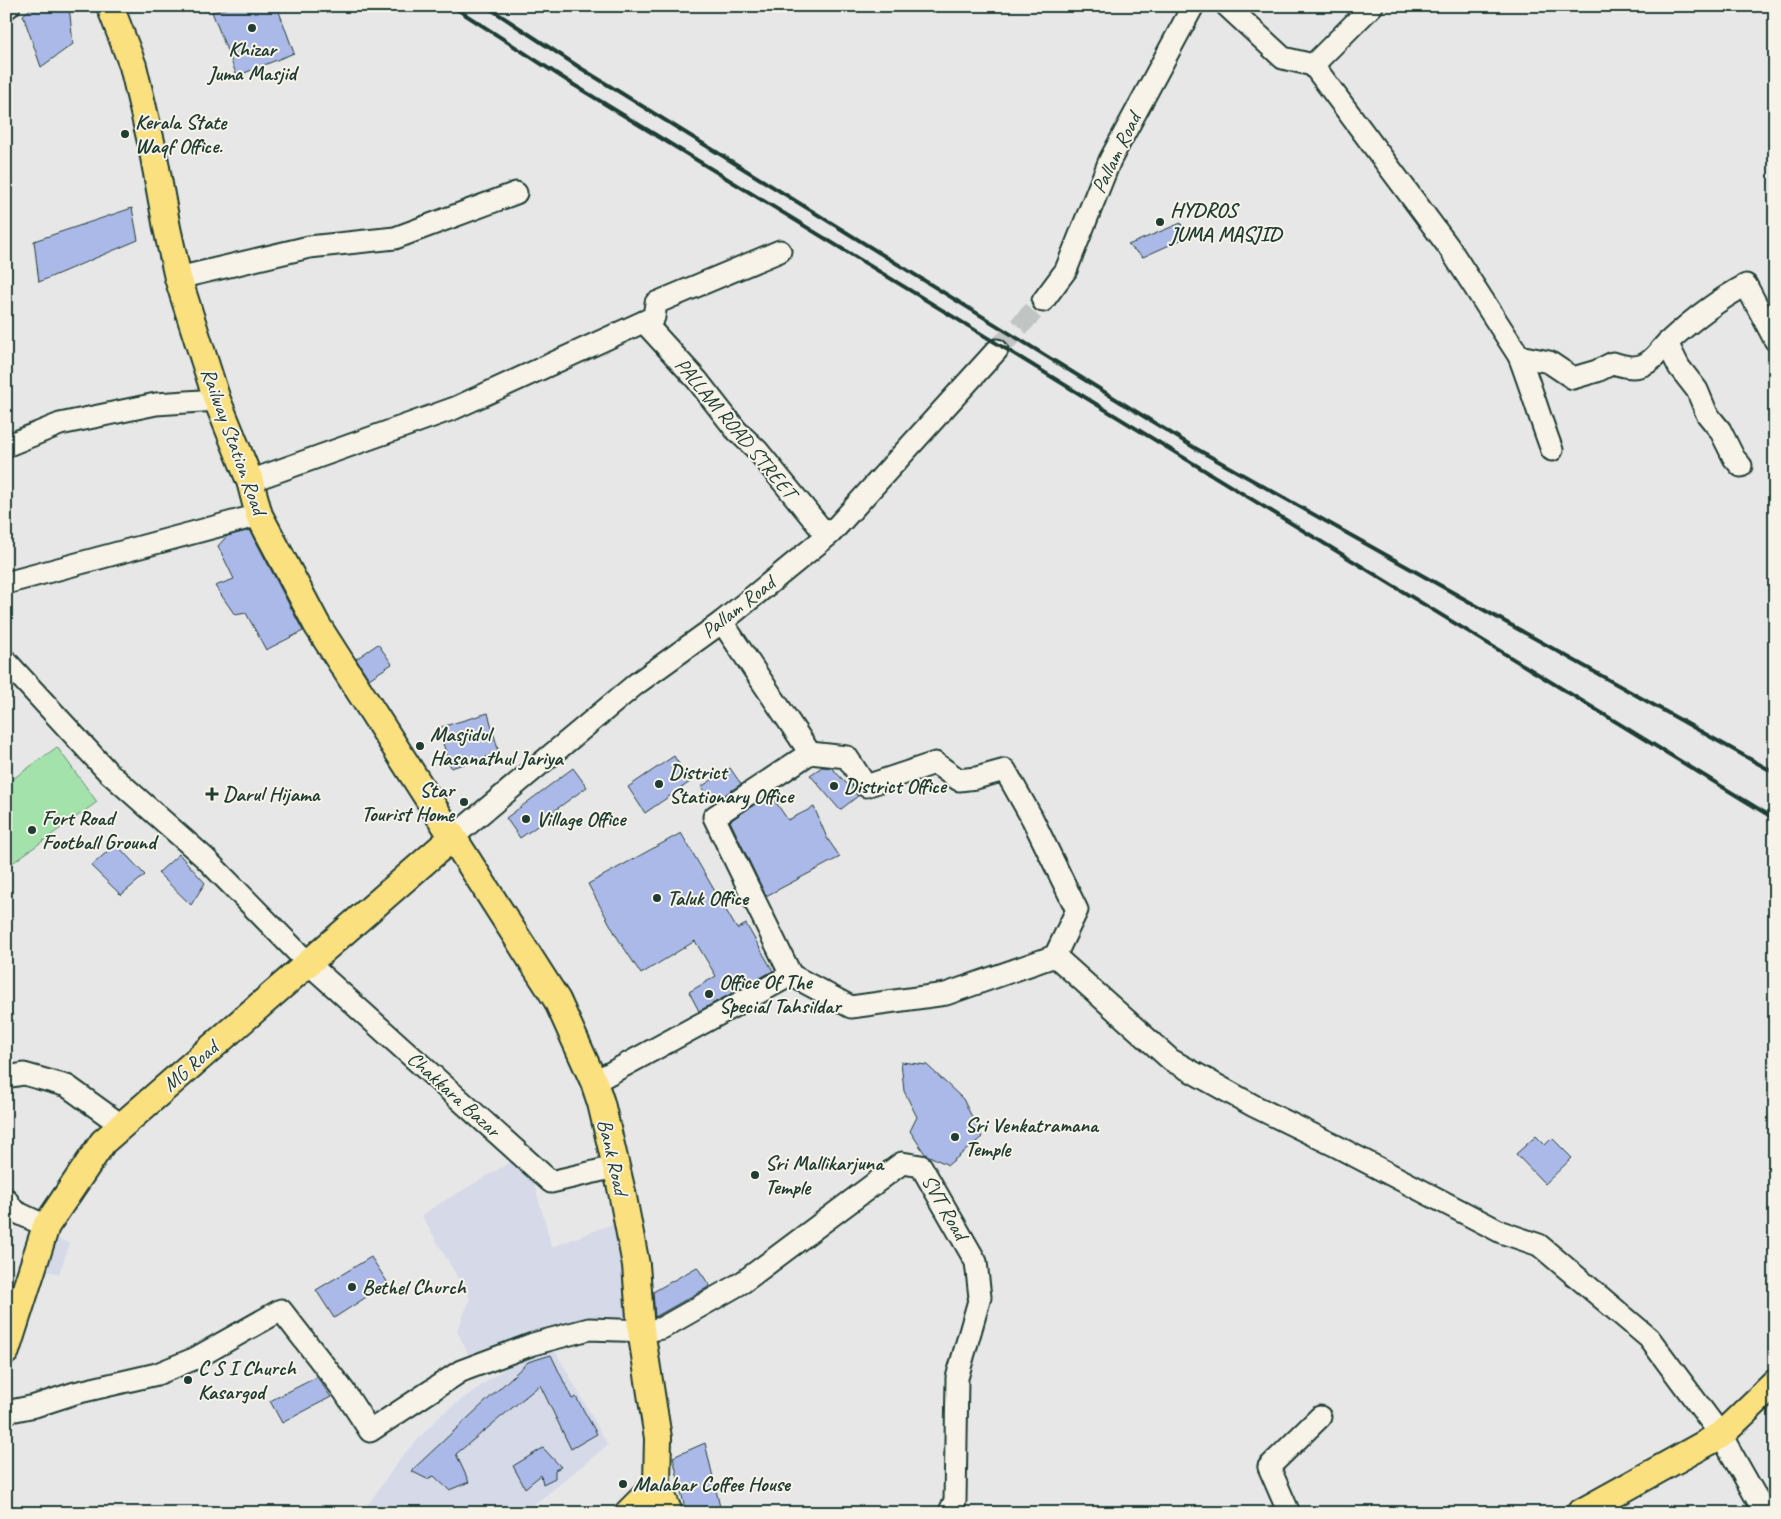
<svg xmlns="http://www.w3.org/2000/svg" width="1781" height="1519" viewBox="0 0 1781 1519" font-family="Caveat,sans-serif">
  <rect width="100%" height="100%" fill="#e8e7e8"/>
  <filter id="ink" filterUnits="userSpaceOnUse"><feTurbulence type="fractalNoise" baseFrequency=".02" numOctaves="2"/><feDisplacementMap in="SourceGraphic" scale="10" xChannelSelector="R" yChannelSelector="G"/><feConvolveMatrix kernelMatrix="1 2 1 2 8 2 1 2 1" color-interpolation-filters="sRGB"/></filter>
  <g filter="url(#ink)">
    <!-- built -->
    <g fill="#d6d9e8">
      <polygon points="511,1162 534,1183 552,1247 615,1223 621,1258 628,1321 473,1364 457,1331 470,1299 422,1216 432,1208"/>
      <polygon points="53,1237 70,1243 59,1274 41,1269"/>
      <polygon points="553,1347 608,1445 524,1513 362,1513 402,1456 443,1413 508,1366"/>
    </g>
    <!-- green -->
    <polygon fill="#a3e3ab" stroke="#619070" points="57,747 97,802 11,864 6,858 6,784"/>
    <!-- building -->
    <g fill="#abb9e9" stroke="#1f3d34">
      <polygon points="34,6 69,6 73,44 41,67 23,15"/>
      <polygon points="236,6 277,6 294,53 237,76 212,12"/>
      <polygon points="132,208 138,240 39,282 34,241"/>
      <polygon points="1181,223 1185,238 1143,257 1128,245"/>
      <polygon points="250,530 303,631 266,650 246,613 235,615 215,586 234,579 218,546 227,536"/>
      <polygon points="378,644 392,664 369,679 356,659"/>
      <polygon points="488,713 499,753 451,768 438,728"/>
      <polygon points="674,756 690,782 645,813 628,787"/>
      <polygon points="822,767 832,768 858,796 840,810 810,775"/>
      <polygon points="573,768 587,787 544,818 546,820 520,838 506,818"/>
      <polygon points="730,768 741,784 713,803 701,787"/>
      <polygon points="770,794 788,820 814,807 827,838 840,857 766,896 730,821"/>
      <polygon points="681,833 737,929 746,924 773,971 699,1011 689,992 716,976 695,941 641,974 617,937 588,884"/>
      <polygon points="116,844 145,875 121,895 91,866"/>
      <polygon points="179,854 205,883 191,905 158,873"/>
      <polygon points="901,1062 927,1065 963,1099 982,1137 948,1165 925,1154 910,1131 917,1117 904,1091"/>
      <polygon points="1536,1136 1545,1145 1552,1138 1572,1158 1545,1184 1516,1154"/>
      <polygon points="371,1257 388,1283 334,1318 316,1290"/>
      <polygon points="697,1267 710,1286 655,1317 653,1292"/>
      <polygon points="551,1355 572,1399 576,1397 597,1434 571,1449 540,1385 456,1454 469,1482 449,1490 434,1476 427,1479 411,1471 528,1362"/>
      <polygon points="317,1377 331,1397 282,1423 270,1401"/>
      <polygon points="705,1443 720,1507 710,1513 686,1513 673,1457"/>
      <polygon points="543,1448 561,1467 555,1470 555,1478 543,1484 541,1475 525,1488 513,1466"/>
    </g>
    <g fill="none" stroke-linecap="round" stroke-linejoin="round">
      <!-- minor-tunnel -->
      <polyline stroke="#c0c5c4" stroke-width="21" stroke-dasharray="21 11" stroke-linecap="butt" points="997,350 1043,301"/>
      <!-- minor casing -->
      <g stroke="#1f3d34" stroke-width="25">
        <g id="minor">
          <polyline points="1227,6 1283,58 1313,65 1372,6"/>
          <polyline points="6,8 9,6"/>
          <polyline points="1313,65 1448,246 1519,356"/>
          <polyline points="178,278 309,247 395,238 516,193"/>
          <polyline points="1043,301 1066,270 1110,160 1193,6"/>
          <polyline points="644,322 697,380 736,430 757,450 827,536"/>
          <polyline points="1667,343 1679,367 1697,390 1707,414 1720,430 1734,458 1741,466"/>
          <polyline points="6,446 60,424 156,404 217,400"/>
          <path d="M1552 450C1540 419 1531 387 1519 356L1549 362 1573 378 1597 371 1613 363C1623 366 1633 369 1643 365 1655 360 1659 350 1668 342 1692 320 1718 300 1746 285L1775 340"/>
          <polyline points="250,481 455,408 654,317 656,303 780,251"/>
          <polyline points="6,583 259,515"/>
          <polyline points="6,661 108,772 205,858 308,963 551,1182 615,1167"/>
          <polyline points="810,753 847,757 866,786 935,763 959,780 976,778 1005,770 1032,818 1077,910 1055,956"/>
          <polyline points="453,837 636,684 722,622 831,533 997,350"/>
          <polyline points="791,975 851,1007 946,994 1055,956 1171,1060 1254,1106 1334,1145 1501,1232 1539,1245 1649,1338 1721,1435 1765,1513"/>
          <polyline points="6,1077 24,1074 67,1086 121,1125"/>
          <polyline points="594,1082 791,975 714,817 810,753 722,622"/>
          <polyline points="6,1199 14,1211 46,1226"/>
          <polyline points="6,1412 35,1406 75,1393 157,1374 196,1358 281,1310 344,1391 370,1431 461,1371 533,1344 589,1329 647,1331 662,1328 743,1282 902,1163 921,1166 976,1262 980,1297 957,1378 955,1501 949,1513"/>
          <polyline points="1289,1513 1269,1467 1320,1417"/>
        </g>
      </g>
      <!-- major casing -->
      <g stroke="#1f3d34" stroke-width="30">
        <g id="major">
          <polyline points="110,6 133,66 152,146 167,228 178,278 217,400 250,481 259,515 317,625 557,1000 594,1082 601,1103 622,1192 636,1265 641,1330 658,1438 657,1484 669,1513"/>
          <polyline points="6,1351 46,1226 103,1142 453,837"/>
          <polyline points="628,1513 657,1484"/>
          <polyline points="1580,1513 1721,1435 1775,1383"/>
        </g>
      </g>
      <!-- minor -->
      <use href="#minor" stroke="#f7f3e8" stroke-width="21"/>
      <!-- major -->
      <use href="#major" stroke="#fbe080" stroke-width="26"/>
      <!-- rail -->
      <g stroke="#1f3d34" stroke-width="4">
        <polyline points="452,6 574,85 1775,819"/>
        <polyline points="486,6 579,67 1195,448 1775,773"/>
      </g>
    </g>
  </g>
  <!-- markers -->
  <g fill="#1f3d34" stroke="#f7f3e8" stroke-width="2">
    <circle cx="252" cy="28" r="5"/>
    <circle cx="125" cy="134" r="5"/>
    <circle cx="1160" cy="222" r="5"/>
    <circle cx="420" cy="746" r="5"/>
    <circle cx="659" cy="784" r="5"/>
    <circle cx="834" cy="786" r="5"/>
    <path d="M209.5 786.5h5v5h5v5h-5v5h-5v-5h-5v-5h5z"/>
    <circle cx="464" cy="802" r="5"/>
    <circle cx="526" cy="819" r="5"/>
    <circle cx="32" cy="830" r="5"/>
    <circle cx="657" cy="898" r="5"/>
    <circle cx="709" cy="994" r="5"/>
    <circle cx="955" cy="1137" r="5"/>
    <circle cx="755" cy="1175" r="5"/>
    <circle cx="352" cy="1287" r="5"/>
    <circle cx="188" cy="1380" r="5"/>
    <circle cx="623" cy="1484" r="5"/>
  </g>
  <g text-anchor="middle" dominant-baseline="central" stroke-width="4" stroke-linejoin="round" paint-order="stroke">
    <!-- poi labels -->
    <g font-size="21" font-weight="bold" fill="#1f3d34" stroke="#f7f3e8" text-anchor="start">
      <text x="252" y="49" text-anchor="middle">Khizar<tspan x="252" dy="24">Juma Masjid</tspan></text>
      <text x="135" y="122">Kerala State<tspan x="135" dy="24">Waqf Office.</tspan></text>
      <text x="1170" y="210">HYDROS<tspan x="1170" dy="24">JUMA MASJID</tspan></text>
      <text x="430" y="734">Masjidul<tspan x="430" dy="24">Hasanathul Jariya</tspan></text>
      <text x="669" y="772">District<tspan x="669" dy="24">Stationary Office</tspan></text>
      <text x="844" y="786">District Office</text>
      <text x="454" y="790" text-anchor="end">Star<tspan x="454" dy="24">Tourist Home</tspan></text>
      <text x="223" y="794">Darul Hijama</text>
      <text x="42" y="818">Fort Road<tspan x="42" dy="24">Football Ground</tspan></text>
      <text x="536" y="819">Village Office</text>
      <text x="667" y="898">Taluk Office</text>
      <text x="719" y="982">Office Of The<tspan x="719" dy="24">Special Tahsildar</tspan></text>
      <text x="965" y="1125">Sri Venkatramana<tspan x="965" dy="24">Temple</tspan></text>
      <text x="765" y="1163">Sri Mallikarjuna<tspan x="765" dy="24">Temple</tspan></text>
      <text x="362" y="1287">Bethel Church</text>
      <text x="198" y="1368">C S I Church<tspan x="198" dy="24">Kasargod</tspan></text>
      <text x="633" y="1484">Malabar Coffee House</text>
    </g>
    <!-- street labels -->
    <g font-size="21" fill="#1f3d34" stroke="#f7f3e8">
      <text transform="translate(1116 153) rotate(-64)">Pallam Road</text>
      <text transform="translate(736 428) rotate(50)">PALLAM ROAD STREET</text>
      <text transform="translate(234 441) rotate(70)">Railway Station Road</text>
      <text transform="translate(738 607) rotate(-38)">Pallam Road</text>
      <text transform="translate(190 1066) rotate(-41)">MG Road</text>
      <text transform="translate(454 1094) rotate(42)">Chakkara Bazar</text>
      <text transform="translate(613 1157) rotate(77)">Bank Road</text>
      <text transform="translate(945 1207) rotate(60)">SVT Road</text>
    </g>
  </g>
  <!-- margin -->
  <rect width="1781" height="1519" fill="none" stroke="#f7f3e8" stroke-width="25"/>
  <rect x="12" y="12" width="1756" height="1494" fill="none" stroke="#1f3d34" stroke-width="2" filter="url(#ink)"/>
</svg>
